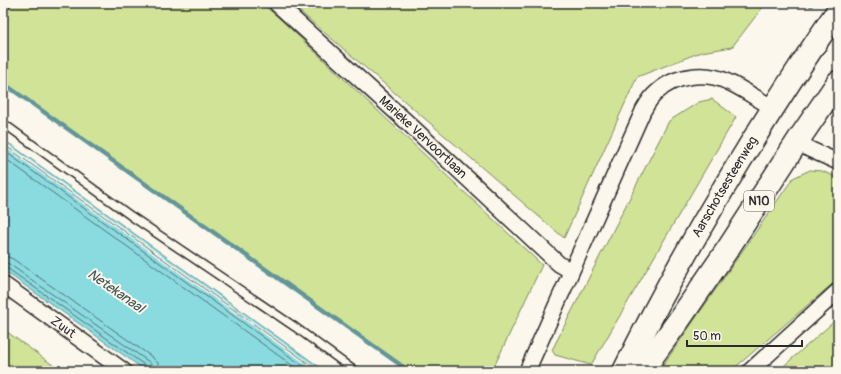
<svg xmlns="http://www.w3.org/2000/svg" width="841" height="374" viewBox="0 0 841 374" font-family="Pangolin,sans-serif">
  <rect width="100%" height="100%" fill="#fbf7ec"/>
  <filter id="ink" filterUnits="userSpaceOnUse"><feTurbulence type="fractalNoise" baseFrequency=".025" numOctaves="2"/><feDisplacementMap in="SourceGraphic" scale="8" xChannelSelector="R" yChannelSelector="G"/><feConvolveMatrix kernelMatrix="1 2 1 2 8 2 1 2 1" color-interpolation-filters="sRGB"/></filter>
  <g filter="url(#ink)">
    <!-- green -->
    <g fill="#d0e397" stroke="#7e8761">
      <polygon points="11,3 261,3 278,17 542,265 492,371 409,371 3,83 3,13"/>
      <polygon points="290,3 766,3 732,47 701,52 637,77 564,238"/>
      <polygon points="712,99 736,117 591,365 555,355 552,350 669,121 699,102"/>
      <polygon points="810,170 822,171 838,178 838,279 731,371 659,371 793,178"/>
      <polygon points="838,318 838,371 778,371"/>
      <polygon points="3,329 61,371 3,371"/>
    </g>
    <!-- water -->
    <polygon fill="#8adbe0" stroke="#649598" points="3,139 325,371 146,371 3,270"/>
    <!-- pier -->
    <polygon fill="#fbf7ec" points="3,141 316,367 314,370 3,146"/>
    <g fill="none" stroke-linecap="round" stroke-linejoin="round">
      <!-- shore -->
      <g stroke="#517173" stroke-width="1">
        <polyline points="3,144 319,371"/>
        <polyline points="3,150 310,371"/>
        <polyline points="3,157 300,371"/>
        <polyline points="3,256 8,257 13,259 152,357 158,363 159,371"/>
        <polyline points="3,262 9,264 149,362 152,366 153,371"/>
        <polyline points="3,267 7,268 146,366 148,368 148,371"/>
      </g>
      <!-- stream -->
      <g stroke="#649598" stroke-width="4.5">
        <polyline points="811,5 812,3"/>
        <polyline points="3,13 11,3"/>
        <polyline points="3,83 409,371"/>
      </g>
      <!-- lane casing -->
      <g stroke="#2b2b2b" stroke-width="10">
        <polyline id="lane" points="3,123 131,216 295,327 355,371"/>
      </g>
      <!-- street casing -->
      <g stroke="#2b2b2b" stroke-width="18">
        <g id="street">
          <path id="s1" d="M276 3 409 124 559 264 571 271"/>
          <polyline points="799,139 809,149 838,162"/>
          <path id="s2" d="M3 284 124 371"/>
          <path d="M527 371 643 111C647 104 650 98 656 93 674 75 705 71 728 82 744 89 758 100 774 108"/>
          <polyline points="750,371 838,291"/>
        </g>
      </g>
      <!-- primary casing -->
      <g stroke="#2b2b2b" stroke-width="25">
        <g id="primary">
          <path id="s3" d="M624 371C686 245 759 125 838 10"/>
          <polyline points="642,371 679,320 729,247 799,139 838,82"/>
        </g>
      </g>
      <!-- lane -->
      <use href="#lane" stroke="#fbf7ec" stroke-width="7"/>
      <!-- street -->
      <use href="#street" stroke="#fbf7ec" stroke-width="15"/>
      <!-- primary -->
      <use href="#primary" stroke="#fbf7ec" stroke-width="22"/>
    </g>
  </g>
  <g text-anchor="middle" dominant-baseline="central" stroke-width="4" stroke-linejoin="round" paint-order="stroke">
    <!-- shield labels -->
    <rect fill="#fbf7ec" stroke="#696865" stroke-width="1" x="744" y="191" width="30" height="20" rx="3"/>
    <g font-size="12" font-weight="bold" fill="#2b2b2b">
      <text x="759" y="201">N10</text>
    </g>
    <!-- street labels -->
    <g font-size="13" fill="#2b2b2b" stroke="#fbf7ec">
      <text stroke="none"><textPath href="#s1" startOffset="199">Marieke Vervoortlaan</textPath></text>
      <text stroke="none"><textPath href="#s3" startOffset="210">Aarschotsesteenweg</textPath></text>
      <text stroke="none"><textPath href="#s2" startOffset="74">Zuut</textPath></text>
    </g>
    <!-- water labels -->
    <g font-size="14" font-style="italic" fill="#435758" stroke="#fbf7ec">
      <text transform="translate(116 291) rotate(35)">Netekanaal</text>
    </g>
  </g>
  <!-- margin -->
  <rect width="841" height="374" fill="none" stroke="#fbf7ec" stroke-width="16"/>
  <rect x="8" y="8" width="825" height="358" fill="none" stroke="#2b2b2b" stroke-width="1.5" filter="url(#ink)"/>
  <!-- scale -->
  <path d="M687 340v6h115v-6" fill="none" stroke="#2b2b2b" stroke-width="2"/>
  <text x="693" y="340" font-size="12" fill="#2b2b2b" stroke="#fbf7ec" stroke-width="3" paint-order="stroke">50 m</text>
</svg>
